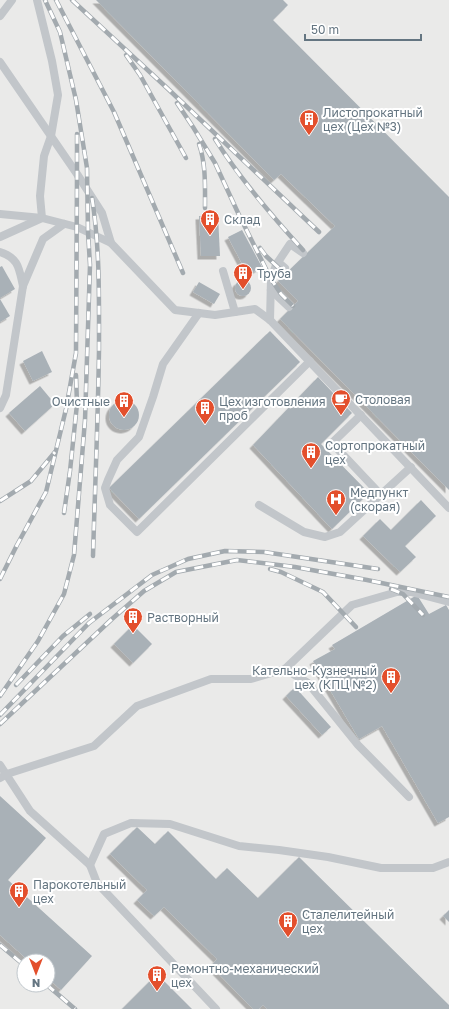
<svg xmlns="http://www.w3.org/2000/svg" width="449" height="1009" viewBox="0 0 449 1009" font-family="'Golos Text',sans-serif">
  <defs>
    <filter id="shadow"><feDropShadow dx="-3.5" dy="3.5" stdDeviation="0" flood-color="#0004"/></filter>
  </defs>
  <rect width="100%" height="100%" fill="#f9f9f6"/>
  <!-- built -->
  <path fill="#eaeae9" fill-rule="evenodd" d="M0 0H449V1009H0ZM24 961H48V985H24Z"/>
  <!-- building -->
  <g fill="#a9b1b7" filter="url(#shadow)">
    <polygon points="96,0 283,0 288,5 273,20 449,197 449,490 280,319 298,301 278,281 335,226 281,174 274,180"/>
    <polygon points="218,215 220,256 201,256 199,216"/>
    <polygon points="242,230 262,267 248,275 228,237"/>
    <polygon points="2,266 15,289 0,298 0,267"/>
    <circle cx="243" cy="288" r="8"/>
    <polygon points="199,282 220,294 214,304 193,292"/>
    <polygon points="0,299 10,316 0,322"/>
    <polygon points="270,331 300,362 139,519 109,488"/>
    <polygon points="42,351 52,372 33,381 23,361"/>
    <polygon points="318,377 352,413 321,444 369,493 332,529 253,445"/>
    <polygon points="40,386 55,404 25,431 9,413"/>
    <circle cx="124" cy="415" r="15"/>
    <polygon points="421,500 436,516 405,546 416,557 400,572 363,536 380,519 391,530"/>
    <polygon points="417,595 429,614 446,605 449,610 449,817 438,823 382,726 359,739 313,661 335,649 332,645"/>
    <polygon points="133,625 152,644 133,663 114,644"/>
    <polygon points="295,687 331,727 322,735 286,696"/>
    <polygon points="0,796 46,838 8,880 92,956 61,990 48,978 48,961 29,961 0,935"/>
    <polygon points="137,827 155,844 168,831 216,879 227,868 258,898 299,857 449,1005 449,1009 267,1009 263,1005 259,1009 253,1009 211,966 217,959 164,907 154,916 137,900 147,890 110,854"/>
    <polygon points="449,910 449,922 443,916"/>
    <polygon points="157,974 192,1009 122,1009"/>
  </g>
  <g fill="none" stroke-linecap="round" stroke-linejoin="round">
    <!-- lane -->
    <g stroke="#c2c6ca" stroke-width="8">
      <polyline points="37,0 52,61 58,95 51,136 44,156 40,196 42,218"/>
      <polyline points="0,16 12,0"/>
      <polyline points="0,62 77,174 102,213 111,243"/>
      <polyline points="0,214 42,218 77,227 111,243 175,310 215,315 255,309 270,320 449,508"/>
      <polyline points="0,237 42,218"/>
      <path d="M0 252C19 258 19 269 23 286"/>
      <polyline points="278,262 285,268"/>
      <polyline points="223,271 235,312"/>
      <polyline points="271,290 289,307"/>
      <polyline points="199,313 163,364 153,397 139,437 117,460 108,480 105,488 110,505 137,532 310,361"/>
      <polyline points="270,320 271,279 276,265 290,244 303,253"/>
      <polyline points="0,408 6,395 23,286 43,239 64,224"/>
      <polyline points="361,415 332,443 381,495"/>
      <polyline points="259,505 304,532 325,537 340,532 411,467"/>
      <polyline points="285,669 308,683 358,745 409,797"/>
      <polyline points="0,765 30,811 90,865 97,883 216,1009"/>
      <polyline points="0,778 7,774 94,746 137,706 211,679 251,679 285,669 352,605 397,592 411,592 449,602"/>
      <polyline points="90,865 104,834 131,823 170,824 239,846 279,850 328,857 381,868 433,868 449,862"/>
    </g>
    <!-- rail casing -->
    <g stroke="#a3aaaf" stroke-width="4.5">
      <g id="rail">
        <polyline points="56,0 114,112 183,273"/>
        <polyline points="72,0 167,88 319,232"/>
        <polyline points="126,55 140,75 186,158"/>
        <polyline points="177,103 193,127 215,163 239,215 271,279 281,294 293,306"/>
        <path d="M215 139C240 179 271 215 303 250"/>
        <path d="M199 144C206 164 205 186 205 208"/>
        <path d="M92 198C100 248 99 299 99 350 98 419 95 487 93 556"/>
        <polyline points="260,248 266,256 282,271"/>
        <polyline points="0,501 31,481 55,452"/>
        <polyline points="64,513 70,471 77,404 76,375"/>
        <polyline points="270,569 281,572 323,592 356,627"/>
        <polyline points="0,579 17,545 46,492 66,409 76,353 77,174 77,134"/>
        <polyline points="391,589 403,594 423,615"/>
        <polyline points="16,685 63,636 90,614"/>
        <polyline points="0,696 38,641 64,594 74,555 85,420 90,265 88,232 87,168 76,100 60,32 45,0"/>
        <polyline points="0,715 89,623 152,575 188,559 225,551 264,552 378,569"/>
        <polyline points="0,724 112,619 144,591 176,572 237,560 295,567 367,580 449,597"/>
        <polyline points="0,945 24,965"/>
        <polyline points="47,985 75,1009"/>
      </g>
    </g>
    <!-- rail -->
    <use href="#rail" stroke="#fff" stroke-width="3" stroke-dasharray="9" stroke-linecap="butt"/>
  </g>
  <!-- icons -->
  <defs>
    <g id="building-pin" transform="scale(1)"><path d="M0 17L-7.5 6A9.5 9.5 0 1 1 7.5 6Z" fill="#e34f2c" stroke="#fff"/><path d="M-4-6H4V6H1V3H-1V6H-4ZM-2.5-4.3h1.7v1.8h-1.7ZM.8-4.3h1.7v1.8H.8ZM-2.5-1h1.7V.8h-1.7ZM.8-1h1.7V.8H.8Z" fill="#fff"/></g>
    <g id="cafe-pin" transform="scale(1)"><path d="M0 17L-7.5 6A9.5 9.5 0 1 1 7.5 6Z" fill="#e34f2c" stroke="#fff"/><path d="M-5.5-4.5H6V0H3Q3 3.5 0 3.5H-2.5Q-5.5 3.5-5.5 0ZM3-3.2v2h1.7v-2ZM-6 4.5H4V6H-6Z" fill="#fff"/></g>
    <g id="hospital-pin" transform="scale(1)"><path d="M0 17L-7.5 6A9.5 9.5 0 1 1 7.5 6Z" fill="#e34f2c" stroke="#fff"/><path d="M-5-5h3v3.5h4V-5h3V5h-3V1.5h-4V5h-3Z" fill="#fff"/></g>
  </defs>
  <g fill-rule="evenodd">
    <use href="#building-pin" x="309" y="119"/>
    <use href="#building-pin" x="210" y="219"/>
    <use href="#building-pin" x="243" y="273"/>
    <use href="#cafe-pin" x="341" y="399"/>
    <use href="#building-pin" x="124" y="401"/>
    <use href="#building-pin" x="205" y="408"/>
    <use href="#building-pin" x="311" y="452"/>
    <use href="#hospital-pin" x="336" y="499"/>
    <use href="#building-pin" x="133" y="617"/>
    <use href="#building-pin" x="391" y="677"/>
    <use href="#building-pin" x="19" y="891"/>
    <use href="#building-pin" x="288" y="921"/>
    <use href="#building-pin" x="157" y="975"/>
  </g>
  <g text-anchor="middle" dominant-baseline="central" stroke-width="4" stroke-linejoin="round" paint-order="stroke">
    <!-- poi labels -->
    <g font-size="12" fill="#647581" stroke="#fff" text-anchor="start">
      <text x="323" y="112">Листопрокатный<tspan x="323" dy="14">цех (Цех №3)</tspan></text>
      <text x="224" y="219">Склад</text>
      <text x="257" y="273">Труба</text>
      <text x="355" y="399">Столовая</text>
      <text x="110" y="401" text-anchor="end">Очистные</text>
      <text x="219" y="401">Цех изготовления<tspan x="219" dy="14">проб</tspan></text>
      <text x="325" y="445">Сортопрокатный<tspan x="325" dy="14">цех</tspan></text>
      <text x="350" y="492">Медпункт<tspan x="350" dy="14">(скорая)</tspan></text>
      <text x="147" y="617">Растворный</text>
      <text x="377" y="670" text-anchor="end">Кательно-Кузнечный<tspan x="377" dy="14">цех (КПЦ №2)</tspan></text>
      <text x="33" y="884">Парокотельный<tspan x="33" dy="14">цех</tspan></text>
      <text x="302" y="914">Сталелитейный<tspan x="302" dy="14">цех</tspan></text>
      <text x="171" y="968">Ремонтно-механический<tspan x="171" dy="14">цех</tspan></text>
    </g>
  </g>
  <!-- north arrow -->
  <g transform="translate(36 973) rotate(180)"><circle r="19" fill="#ffffff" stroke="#c1c8cd"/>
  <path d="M0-3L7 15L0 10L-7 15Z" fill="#e34f2c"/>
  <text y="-6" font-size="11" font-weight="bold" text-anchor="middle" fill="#647581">N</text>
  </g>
  <!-- scale -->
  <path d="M305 34v6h116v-6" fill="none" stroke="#647581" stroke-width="2"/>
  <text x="311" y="34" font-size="12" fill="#647581" stroke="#ffffff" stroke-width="3" paint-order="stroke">50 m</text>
</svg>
